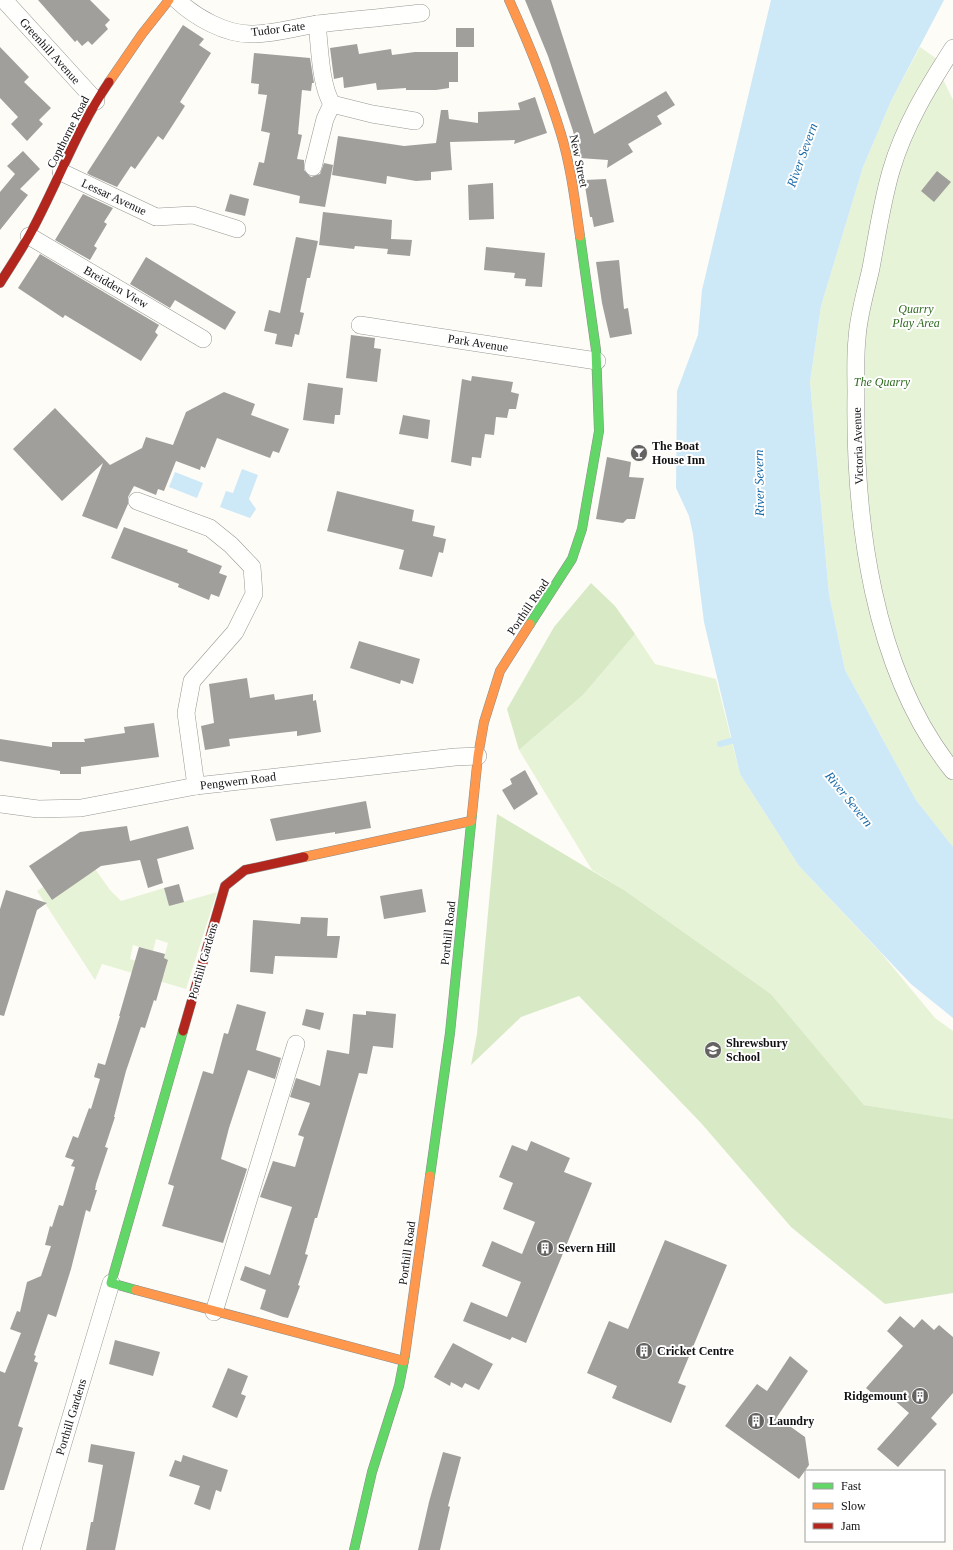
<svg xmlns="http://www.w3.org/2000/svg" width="953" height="1550" viewBox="0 0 953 1550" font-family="Georgia,serif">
  <rect width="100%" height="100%" fill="#fdfcf7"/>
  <!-- green -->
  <g fill="#e7f3d7" fill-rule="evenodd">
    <polygon points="920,47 937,59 939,71 953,100 953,847 916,800 845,670 829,594 810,382 821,306 863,167 891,101"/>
    <polygon points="635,634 655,664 716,679 740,774 799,866 881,953 935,1018 953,1031 953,1119 864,1105 771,994 624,890 592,870 519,750 583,695"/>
    <path d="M88 859 110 890 121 901 164 888 169 906 217 892 186 989 102 964 95 980 37 891 43 887 52 900 69 888 62 878ZM156 939 168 943 164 958 168 960 164 975 146 964 130 959 133 945 153 951Z"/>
  </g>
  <!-- forest -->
  <g fill="#d8eac5">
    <polygon points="591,583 615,606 635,634 583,695 519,750 507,709 554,627"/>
    <polygon points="497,814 624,890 771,994 864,1105 953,1119 953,1293 885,1304 791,1227 701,1123 579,996 521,1017 471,1065 477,1034"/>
  </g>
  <!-- water -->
  <g fill="#cde8f7">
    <polygon points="771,0 944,0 891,101 863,167 821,306 810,382 829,594 845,670 916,800 953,847 953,1018 911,984 799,866 740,774 704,622 693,534 689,516 676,488 677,391 698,335 702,290"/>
    <polygon points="242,469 258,475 249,499 256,509 250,518 220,507 226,491 233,493"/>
    <polygon points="175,472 203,483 197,498 169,487"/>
  </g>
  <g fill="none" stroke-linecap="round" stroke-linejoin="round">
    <!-- stream -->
    <polyline stroke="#cde8f7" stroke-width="6" points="720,744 738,739"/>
  </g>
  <!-- building -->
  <g fill="#a19f9c">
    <polygon points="38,0 90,0 110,20 105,25 108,29 92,45 88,41 82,46 77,40 75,42"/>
    <polygon points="525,0 551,0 594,134 666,91 675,105 657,116 662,124 628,144 633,152 607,168 608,160 579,158 573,131 548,56"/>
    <polygon points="183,25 204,39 199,45 211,53 180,102 185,106 163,140 158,136 135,169 131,166 117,187 90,175 87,173"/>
    <rect x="456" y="28" width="18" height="19"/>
    <polygon points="357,44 359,54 391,49 392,55 415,52 458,52 458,82 449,82 449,88 436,90 406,90 406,88 377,90 376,83 344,88 343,77 334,79 330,48"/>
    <polygon points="0,47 29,77 24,82 51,108 39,120 43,124 27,141 11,124 18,117 0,98"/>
    <polygon points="254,53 310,58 314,83 312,83 311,91 302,90 298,134 302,135 297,159 304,160 304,170 311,177 320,174 324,163 333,165 325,207 299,203 300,196 253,185 259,162 264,163 270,133 261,131 267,95 258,94 259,84 251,83"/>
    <polygon points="535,97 547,133 514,144 515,140 450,142 452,170 431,172 431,180 416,181 387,176 386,184 332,175 338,136 404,146 436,143 441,110 448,110 449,119 478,123 478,112 520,110 518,103"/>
    <polygon points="23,151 40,169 20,189 28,195 0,230 0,192 15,174 7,166"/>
    <polygon points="937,171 951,182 934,202 921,191"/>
    <polygon points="606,179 614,222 594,227 592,217 590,217 584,180"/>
    <polygon points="493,183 494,219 469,220 468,185"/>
    <polygon points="83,194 113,208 104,222 107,224 94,246 97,248 90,260 55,240"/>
    <polygon points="230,194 249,199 245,216 225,211"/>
    <polygon points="323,212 392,220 391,239 412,240 410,256 387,254 388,249 355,246 354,249 319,245"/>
    <polygon points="296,237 318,241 310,278 307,278 300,312 304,313 299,335 295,334 292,347 275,344 277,334 264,331 269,310 280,313"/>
    <polygon points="486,247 545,253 542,287 525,286 526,279 514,278 515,273 484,270"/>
    <polygon points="40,254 159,325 155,332 158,335 141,361 65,315 63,318 18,288"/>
    <polygon points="146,257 236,312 225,330 175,300 170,308 130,284"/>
    <polygon points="619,260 624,309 628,308 632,334 610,338 602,303 596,262"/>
    <polygon points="351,335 375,338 374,348 381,349 377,382 346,378"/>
    <polygon points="472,376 513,382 511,392 519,394 516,409 509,409 507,418 496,417 494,435 485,434 481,458 472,457 471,466 451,462 462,379 471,381"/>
    <polygon points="308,383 343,388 340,415 335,415 334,424 303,420"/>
    <polygon points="224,392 255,404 251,415 289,429 279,453 273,451 270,458 217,438 205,468 201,466 200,470 176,461 164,491 158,489 156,495 134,486 128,497 128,504 117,529 82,516 103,463 62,501 13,449 55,408 110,465 142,448 146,437 173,445 186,412"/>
    <polygon points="403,415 430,420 428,439 399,434"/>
    <polygon points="607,457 631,462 629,477 644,478 635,519 627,519 623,523 596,519"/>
    <polygon points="337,491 414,510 412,521 435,526 433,536 446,539 443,553 439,552 432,577 399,569 404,550 327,531"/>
    <polygon points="124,527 188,550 187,552 222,566 219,573 227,576 219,597 211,594 209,600 178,587 179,584 111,558"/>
    <polygon points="359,641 420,659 413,684 401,680 400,684 350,668"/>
    <polygon points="247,678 250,698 274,694 275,700 313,694 313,701 316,700 321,732 297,736 297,731 229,739 230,746 205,750 201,726 214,723 209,684"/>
    <polygon points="154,723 159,757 81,767 81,774 60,774 60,771 0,761 0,739 52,747 52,742 85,742 84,739 125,733 124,727"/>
    <polygon points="525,770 538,794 514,810 502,790 512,784 510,779"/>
    <polygon points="366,801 371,828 335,834 335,832 276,841 270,819"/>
    <polygon points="127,826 130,841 188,826 194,849 157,859 163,883 148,888 140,860 101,866 52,900 29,866 80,832"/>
    <polygon points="179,884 184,902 169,906 164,888"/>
    <polygon points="422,889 426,912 384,919 380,896"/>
    <polygon points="6,890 47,903 37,910 4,1016 0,1015 0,909"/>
    <polygon points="301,917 328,918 327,936 340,936 337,958 275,956 273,974 250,972 253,920 300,924"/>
    <polygon points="139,947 165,954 164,958 168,960 156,1001 154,1000 145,1028 141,1027 126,1071 114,1117 115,1117 105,1147 108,1148 96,1184 95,1190 97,1190 90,1212 86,1210 71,1269 56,1317 48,1314 34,1355 36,1356 34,1361 38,1363 18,1426 23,1428 4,1490 0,1490 0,1371 5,1373 21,1333 10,1329 17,1311 20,1312 27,1282 41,1276 51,1246 45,1245 50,1226 52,1227 59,1205 63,1206 75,1167 71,1166 74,1160 65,1157 73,1136 78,1138 89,1108 91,1109 100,1079 94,1077 98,1063 105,1065 120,1016 119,1016"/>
    <polygon points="237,1004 266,1012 256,1050 281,1058 275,1079 248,1070 229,1128 221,1159 247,1169 223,1243 162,1226 174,1186 168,1184 203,1071 213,1074 224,1033 228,1034"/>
    <polygon points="306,1009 324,1013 320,1030 302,1025"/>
    <polygon points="366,1011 396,1014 393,1048 373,1046 367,1074 359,1073 317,1218 315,1218 305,1254 308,1255 298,1285 300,1286 288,1318 283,1317 260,1309 266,1290 240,1280 245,1266 270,1275 292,1207 260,1197 273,1161 295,1167 304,1137 298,1135 310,1103 290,1097 296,1078 320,1086 327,1050 349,1054 353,1014 366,1015"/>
    <polygon points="531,1141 570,1158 564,1172 592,1183 526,1343 512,1337 510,1340 463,1321 471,1302 507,1317 521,1282 482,1266 492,1241 522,1254 535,1222 503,1209 513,1183 499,1177 512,1145 527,1151"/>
    <polygon points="665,1240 727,1265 678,1383 686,1386 671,1423 612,1398 617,1386 587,1373 609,1321 628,1329"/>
    <polygon points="900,1316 914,1328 922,1319 934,1330 939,1325 953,1337 953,1393 931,1418 937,1424 898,1467 877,1449 909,1413 885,1392 879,1399 866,1388 903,1346 887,1331"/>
    <polygon points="115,1340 160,1352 153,1376 109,1364"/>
    <polygon points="453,1343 493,1364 479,1390 465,1383 462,1388 451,1382 450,1386 434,1377"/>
    <polygon points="790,1356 808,1371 777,1417 805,1437 809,1465 799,1479 725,1426 757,1384 767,1391"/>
    <polygon points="228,1368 248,1376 241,1394 246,1396 237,1418 212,1407"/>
    <polygon points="91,1444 135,1452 115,1550 86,1550 91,1522 93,1522 103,1465 88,1462"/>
    <polygon points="443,1452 461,1457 448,1506 450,1507 440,1550 418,1550 429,1502"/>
    <polygon points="183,1455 228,1470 221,1492 216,1490 210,1510 194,1504 200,1486 169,1476 175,1460 181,1462"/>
  </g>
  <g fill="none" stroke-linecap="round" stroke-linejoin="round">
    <!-- street casing -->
    <g stroke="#979795" stroke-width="18">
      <g id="street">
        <polyline points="4,0 96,101"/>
        <path d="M177 0C195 17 226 35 253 34 275 34 296 27 318 24 353 20 387 17 421 13"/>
        <path d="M317 24C320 48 320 84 332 104L372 114 415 121"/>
        <path d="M953 48C928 87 904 126 891 171 882 202 877 236 871 268 866 291 858 316 857 339 855 357 856 375 856 393 854 517 872 671 953 771"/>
        <polyline points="313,167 325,119 332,104"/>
        <polyline points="61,172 156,217 193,215 237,229"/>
        <polyline points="29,236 203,339"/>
        <polyline points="360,325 597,361"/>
        <polyline points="137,501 210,528 231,545 252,567 254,594 235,632 192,681 186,713 196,786"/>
        <polyline points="0,804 38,809 81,808 196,786 455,757 478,756"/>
        <polyline points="214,1312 296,1044"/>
        <polyline points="31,1550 111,1283"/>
      </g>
    </g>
    <!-- fast casing -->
    <g stroke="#8e8d8b" stroke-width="10">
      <g id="fast">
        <polyline points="530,624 572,559 582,529 599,431 596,350 580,236"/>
        <polyline points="430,1176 450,1033 472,814"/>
        <polyline points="136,1290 111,1283 183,1031"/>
        <polyline points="354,1550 372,1472 399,1386 405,1355"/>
      </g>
    </g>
    <!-- slow casing -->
    <g stroke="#8e8d8b" stroke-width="10">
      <g id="slow">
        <path d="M509 0C529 44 547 88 561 134 571 167 575 202 580 236"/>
        <polyline points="109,82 142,34 169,0"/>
        <polyline points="472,814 478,756 484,722 500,671 530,624"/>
        <polyline points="304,857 471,821"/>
        <polyline points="136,1290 404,1361"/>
        <polyline points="405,1355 430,1176"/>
      </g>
    </g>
    <!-- jam casing -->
    <g stroke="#8e8d8b" stroke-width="10">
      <g id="jam">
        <path d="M0 283C10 267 20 252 29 236 57 185 76 130 109 82"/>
        <polyline points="183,1031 225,886 245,870 304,857"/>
      </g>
    </g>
    <!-- street -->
    <use href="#street" stroke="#fffffe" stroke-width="17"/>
    <!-- fast -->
    <use href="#fast" stroke="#63d668" stroke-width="9"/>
    <!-- slow -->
    <use href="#slow" stroke="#ff974d" stroke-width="9"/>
    <!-- jam -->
    <use href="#jam" stroke="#b3261e" stroke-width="9"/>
  </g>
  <!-- icons -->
  <defs>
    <g id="bar-disc" transform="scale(0.9)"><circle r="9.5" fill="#646362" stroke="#fff"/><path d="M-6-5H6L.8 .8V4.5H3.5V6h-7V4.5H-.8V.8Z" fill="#fff"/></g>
    <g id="school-disc" transform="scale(0.9)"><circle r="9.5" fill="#646362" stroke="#fff"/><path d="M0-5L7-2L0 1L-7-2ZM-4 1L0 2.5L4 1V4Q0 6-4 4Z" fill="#fff"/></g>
    <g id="building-disc" transform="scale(0.9)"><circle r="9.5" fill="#646362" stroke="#fff"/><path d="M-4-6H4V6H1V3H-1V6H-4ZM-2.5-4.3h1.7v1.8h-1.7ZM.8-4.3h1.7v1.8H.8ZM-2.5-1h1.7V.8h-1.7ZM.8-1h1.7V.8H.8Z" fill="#fff"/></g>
  </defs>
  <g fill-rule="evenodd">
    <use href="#bar-disc" x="639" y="453"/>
    <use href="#school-disc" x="713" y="1050"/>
    <use href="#building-disc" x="545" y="1248"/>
    <use href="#building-disc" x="644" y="1351"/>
    <use href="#building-disc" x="920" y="1396"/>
    <use href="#building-disc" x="756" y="1421"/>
  </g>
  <g text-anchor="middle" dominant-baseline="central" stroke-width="4" stroke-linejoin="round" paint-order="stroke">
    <!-- street labels -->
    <g font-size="12" fill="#111" stroke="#fff">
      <text transform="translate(278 29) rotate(-7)">Tudor Gate</text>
      <text transform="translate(50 51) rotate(48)">Greenhill Avenue</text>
      <text transform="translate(68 132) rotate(-63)">Copthorne Road</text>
      <text transform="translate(579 161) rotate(78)">New Street</text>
      <text transform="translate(114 197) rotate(25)">Lessar Avenue</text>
      <text transform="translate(116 287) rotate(30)">Breidden View</text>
      <text transform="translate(478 343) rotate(9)">Park Avenue</text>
      <text transform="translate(858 446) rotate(-92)">Victoria Avenue</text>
      <text transform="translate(528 607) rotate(-56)">Porthill Road</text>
      <text transform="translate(238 781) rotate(-7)">Pengwern Road</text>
      <text transform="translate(448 933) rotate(-84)">Porthill Road</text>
      <text transform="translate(203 961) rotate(-74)">Porthill Gardens</text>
      <text transform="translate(407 1253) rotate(-82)">Porthill Road</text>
      <text transform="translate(71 1417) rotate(-73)">Porthill Gardens</text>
    </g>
    <!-- park labels -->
    <g font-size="12" font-style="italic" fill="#2f6b1f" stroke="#fff">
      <text x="916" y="309">Quarry<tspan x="916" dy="14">Play Area</tspan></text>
      <text x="882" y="382">The Quarry</text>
    </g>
    <!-- poi labels -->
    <g font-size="12" font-weight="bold" fill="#111" stroke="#fff" text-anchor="start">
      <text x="652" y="446">The Boat<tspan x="652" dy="14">House Inn</tspan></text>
      <text x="726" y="1043">Shrewsbury<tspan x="726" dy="14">School</tspan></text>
      <text x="558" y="1248">Severn Hill</text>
      <text x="657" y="1351">Cricket Centre</text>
      <text x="907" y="1396" text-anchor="end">Ridgemount</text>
      <text x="769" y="1421">Laundry</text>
    </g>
    <!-- water labels -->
    <g font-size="13" font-style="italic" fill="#1768a6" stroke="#fff">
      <text transform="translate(802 155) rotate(-70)">River Severn</text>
      <text transform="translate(759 483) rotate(-91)">River Severn</text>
      <text transform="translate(849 799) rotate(51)">River Severn</text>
    </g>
  </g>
  <!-- legend -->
  <rect x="805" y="1470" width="140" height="72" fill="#ffffff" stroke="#a0a0a0"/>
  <rect x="813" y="1483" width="20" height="6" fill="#63d668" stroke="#a0a0a0"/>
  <text x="841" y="1490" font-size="12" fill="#111111">Fast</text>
  <rect x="813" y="1503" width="20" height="6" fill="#ff974d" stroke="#a0a0a0"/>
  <text x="841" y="1510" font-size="12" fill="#111111">Slow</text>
  <rect x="813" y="1523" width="20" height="6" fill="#b3261e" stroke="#a0a0a0"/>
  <text x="841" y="1530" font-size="12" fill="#111111">Jam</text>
</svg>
